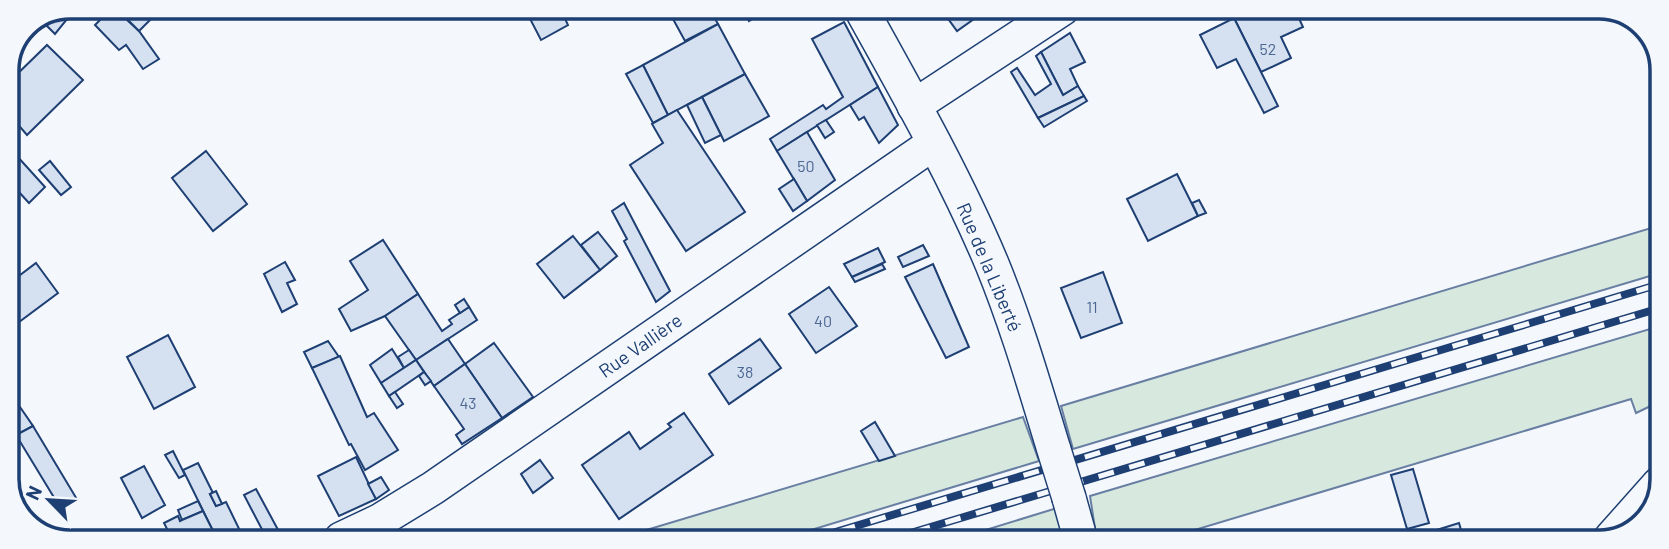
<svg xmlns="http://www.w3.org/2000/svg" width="1669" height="549" viewBox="0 0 1669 549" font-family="Barlow,sans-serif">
  <rect width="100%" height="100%" fill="#f4f7fb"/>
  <!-- green -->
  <g fill="#d7e8df" stroke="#687fa3" stroke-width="2">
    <polygon points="1661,225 1660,273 1073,449 1061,406"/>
    <polygon points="1660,326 1659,402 1636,413 1631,399 1158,541 1097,541 1090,496"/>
    <polygon points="1023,417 1039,461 778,540 613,540"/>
    <polygon points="1057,508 1063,541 950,541"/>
  </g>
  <!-- building -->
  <g fill="#d5e0f0" stroke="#1d3f73" stroke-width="2">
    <polygon points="113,7 139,31 159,59 143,69 126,45 119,50 95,25"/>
    <polygon points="128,7 141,7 152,18 139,31 122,14"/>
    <polygon points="532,8 560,8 568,25 541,40 526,11"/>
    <polygon points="585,8 603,8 589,16"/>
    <polygon points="667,8 709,8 718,24 685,41"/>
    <polygon points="742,8 770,8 749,21"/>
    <polygon points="941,9 988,9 957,31"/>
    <polygon points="1251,9 1295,10 1303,27 1281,37 1291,58 1261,72 1234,18"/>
    <polygon points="63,10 68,18 55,34 40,19"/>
    <polygon points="1234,18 1278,106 1264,113 1236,59 1217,68 1200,35"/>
    <polygon points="844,22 878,87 777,151 770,139 823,105 826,109 843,97 812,39"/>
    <polygon points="718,24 745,74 668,115 643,65"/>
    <polygon points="1070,33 1085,62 1070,69 1078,86 1063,95 1041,52"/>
    <polygon points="47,45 83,80 27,135 7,112 7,84"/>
    <polygon points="1041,52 1063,95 1078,86 1084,96 1038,118 1011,72 1017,68 1035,95 1051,84 1036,56"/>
    <polygon points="643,65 668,115 653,123 626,74"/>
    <polygon points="745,74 769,116 724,141 702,97"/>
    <polygon points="878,87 898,125 879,143 864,117 859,120 850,105"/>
    <polygon points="1084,96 1087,101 1044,127 1038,118"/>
    <polygon points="702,97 721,135 705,143 687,105"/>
    <polygon points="677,110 745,212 686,251 630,165 663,143 652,124"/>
    <polygon points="826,120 834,132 825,138 817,125"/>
    <polygon points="807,132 835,180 807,201 777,151"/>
    <polygon points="7,145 45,187 29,203 7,179"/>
    <polygon points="206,151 247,204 213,231 172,178"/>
    <polygon points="50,161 71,187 61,195 39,170"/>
    <polygon points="1177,174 1198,216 1148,241 1127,199"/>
    <polygon points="794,179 807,201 793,211 779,189"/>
    <polygon points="1199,200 1206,213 1198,216 1192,203"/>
    <polygon points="624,203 670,291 656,302 624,241 627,239 612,211"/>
    <polygon points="598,232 617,256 600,270 581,245"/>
    <polygon points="573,236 600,270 564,298 537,264"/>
    <polygon points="383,240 418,294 385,316 351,331 339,309 368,290 350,261"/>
    <polygon points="923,245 929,256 903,267 898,257"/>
    <polygon points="878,248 885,262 852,277 844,264"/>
    <polygon points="285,262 295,280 287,283 297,304 282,312 264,274"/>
    <polygon points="36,263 58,293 7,331 7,285"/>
    <polygon points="882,264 885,269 855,282 852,277"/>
    <polygon points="933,264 969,347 946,358 905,277"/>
    <polygon points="1103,272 1122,323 1081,338 1061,288"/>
    <polygon points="829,287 857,326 816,353 789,314"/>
    <polygon points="418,294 442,331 452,324 449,320 469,307 477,320 416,360 385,316"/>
    <polygon points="464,299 469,307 460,313 455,305"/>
    <polygon points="168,335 195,387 154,409 127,357"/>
    <polygon points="448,339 465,364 434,386 416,360"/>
    <polygon points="760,339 781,368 729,404 709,374"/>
    <polygon points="328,341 339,357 312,368 304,352"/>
    <polygon points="494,343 533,397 502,418 465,364"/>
    <polygon points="392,349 404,368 381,383 370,365"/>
    <polygon points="409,350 416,360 404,368 398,357"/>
    <polygon points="340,356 367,417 374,413 398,450 365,470 351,444 349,445 312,368"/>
    <polygon points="416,360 424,372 389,396 381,383"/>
    <polygon points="465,364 502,418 462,444 456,435 464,429 434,386"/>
    <polygon points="424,372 431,381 425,385 419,376"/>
    <polygon points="395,392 403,404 397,408 389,396"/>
    <polygon points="20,407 33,426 7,440 7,413"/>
    <polygon points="684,413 713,455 619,519 582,465 629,432 640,449 671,427 668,424"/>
    <polygon points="875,422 895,456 879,461 861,431"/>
    <polygon points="33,426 78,501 61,509 16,435"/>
    <polygon points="173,451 185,475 179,478 165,455"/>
    <polygon points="356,457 376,499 339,516 318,476"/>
    <polygon points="540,460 553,478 533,493 521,474"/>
    <polygon points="198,463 213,493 210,494 216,506 226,502 244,539 217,539 183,470"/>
    <polygon points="144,466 165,505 142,518 121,478"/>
    <polygon points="1413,469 1429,523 1407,529 1391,475"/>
    <polygon points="381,477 389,490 376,499 368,484"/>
    <polygon points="256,489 283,539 267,539 244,495"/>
    <polygon points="216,491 222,504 216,506 210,494"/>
    <polygon points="198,501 203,511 182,520 178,510"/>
    <polygon points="203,511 217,539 172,539 164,523 178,516 180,521 182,520"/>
    <polygon points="1459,523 1464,540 1490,531 1493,542 1430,542 1427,533"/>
  </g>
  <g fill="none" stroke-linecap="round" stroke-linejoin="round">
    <!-- minor casing -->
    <g stroke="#1d3f73" stroke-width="36">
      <g id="minor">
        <path d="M861 9C907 92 955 176 992 264 1017 325 1035 388 1054 450"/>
        <polyline points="914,106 1062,9"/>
        <polyline points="1069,498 1081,541"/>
        <polyline points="1611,538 1659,484"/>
        <polyline points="341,539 379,521 433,488 934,143"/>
      </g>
    </g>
    <!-- minor -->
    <use href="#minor" stroke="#f4f7fb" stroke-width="33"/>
    <!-- rail casing -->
    <g stroke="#1d3f73" stroke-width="8">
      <g id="rail">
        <polyline points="809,540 1660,284"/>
        <polyline points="884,541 1660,308"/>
      </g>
    </g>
    <!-- rail -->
    <use href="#rail" stroke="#f4f7fb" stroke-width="5" stroke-dasharray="16" stroke-linecap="butt"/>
    <!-- minor-bridge casing -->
    <g stroke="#1d3f73" stroke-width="36" stroke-linecap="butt">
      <polyline id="minor-bridge" points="1054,450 1069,498"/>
    </g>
    <!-- minor-bridge -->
    <use href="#minor-bridge" stroke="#f4f7fb" stroke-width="33"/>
  </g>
  <g text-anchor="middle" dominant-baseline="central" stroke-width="5" stroke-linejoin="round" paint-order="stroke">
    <!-- number labels -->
    <g font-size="16" fill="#4b6792">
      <text x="1268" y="48">52</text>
      <text x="806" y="165">50</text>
      <text x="1092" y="306">11</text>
      <text x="823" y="320">40</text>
      <text x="745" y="371">38</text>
      <text x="468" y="402">43</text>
    </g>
    <!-- street labels -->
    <g font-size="19" fill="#1d3f73" stroke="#f4f7fb">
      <text transform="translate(990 267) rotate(67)">Rue de la Liberté</text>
      <text transform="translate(640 345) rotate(-35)">Rue Vallière</text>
    </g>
  </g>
  <!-- crop -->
  <path d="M0 0H1669V549H0ZM70 19H1599A51 51 0 0 1 1650 70V479A51 51 0 0 1 1599 530H70A51 51 0 0 1 19 479V70A51 51 0 0 1 70 19Z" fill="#f4f7fb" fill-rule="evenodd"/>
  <path fill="none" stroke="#1d3f73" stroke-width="3.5" d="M70 19H1599A51 51 0 0 1 1650 70V479A51 51 0 0 1 1599 530H70A51 51 0 0 1 19 479V70A51 51 0 0 1 70 19Z"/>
  <!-- north arrow -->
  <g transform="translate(49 500) rotate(295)" stroke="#f4f7fb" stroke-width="5" paint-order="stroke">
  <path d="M0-5L12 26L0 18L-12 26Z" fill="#1d3f73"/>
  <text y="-10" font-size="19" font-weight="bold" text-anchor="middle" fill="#1d3f73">N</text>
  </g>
</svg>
